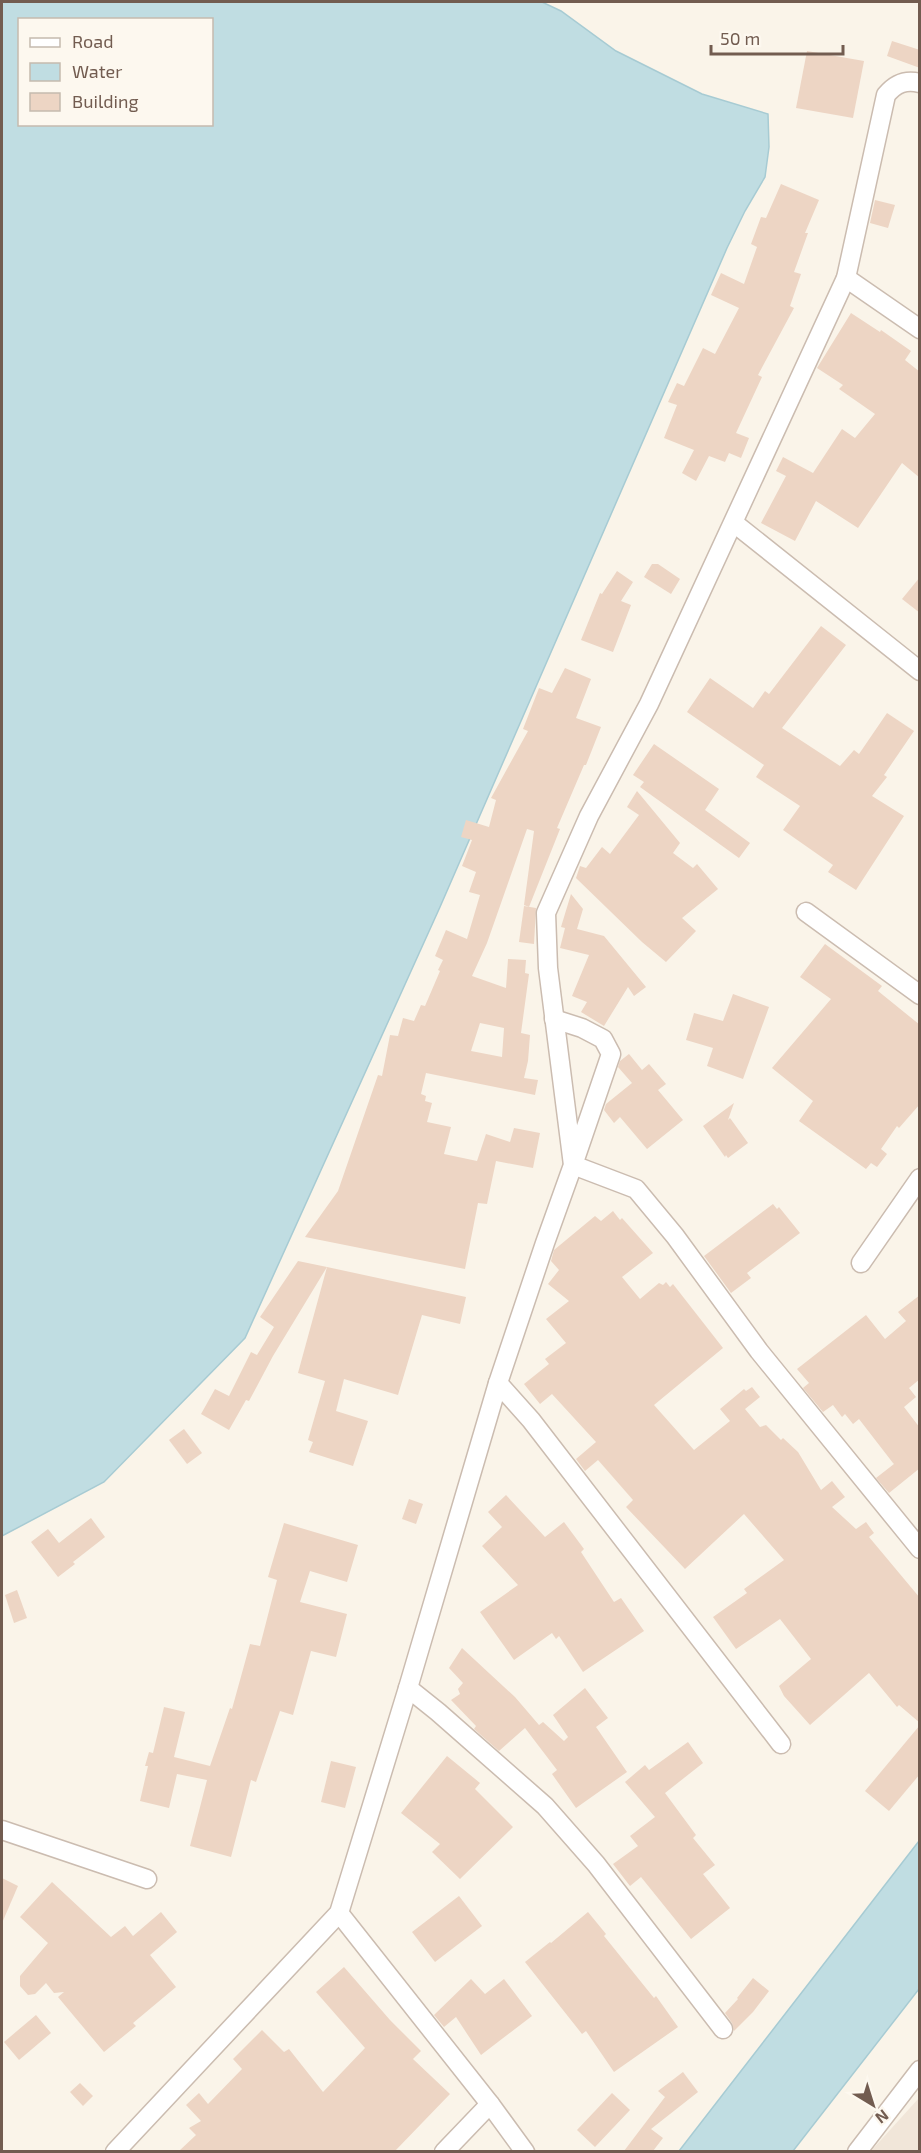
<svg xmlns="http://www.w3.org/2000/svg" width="921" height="2153" viewBox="0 0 921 2153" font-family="'Exo 2',sans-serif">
  <rect width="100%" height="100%" fill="#faf4e9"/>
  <!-- residential -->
  <polygon fill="#f1e6d9" points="919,2098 919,2151 871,2151"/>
  <!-- water -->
  <g fill="#c0dde2" stroke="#a7cbd3" stroke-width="1.5" fill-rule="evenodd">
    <path d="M2 2H542L561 11 616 51 702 94 768 114 769 147 765 177 745 211 727 248 440 907 245 1338 104 1482 2 1536ZM20 20H212V124H20Z"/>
    <polygon points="919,1841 919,1989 793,2151 679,2151"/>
  </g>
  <!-- building -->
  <g fill="#edd5c4" fill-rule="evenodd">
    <polygon points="892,41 920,50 920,68 887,56"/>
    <polygon points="807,51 864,61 853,118 796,108"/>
    <polygon points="781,184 819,200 805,233 808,233 794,272 801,274 790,306 794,308 758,375 762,377 736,433 749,438 741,458 729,453 725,462 709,456 696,481 682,473 694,450 664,438 677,405 668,402 677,383 684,386 703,348 715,354 739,308 711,295 721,273 744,284 757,247 751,244 761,217 766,218"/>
    <polygon points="875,200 895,205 888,228 870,223"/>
    <polygon points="851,313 880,332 881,330 911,351 905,360 920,372 920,478 902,463 858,528 816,501 795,541 761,523 786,476 776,471 783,457 813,473 842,429 855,438 875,414 839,389 843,385 817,368"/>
    <polygon points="652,564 658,564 680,579 671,594 644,577"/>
    <polygon points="617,571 633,582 621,601 631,605 613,652 581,640 600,593 602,594"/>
    <polygon points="920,577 920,613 902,599"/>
    <polygon points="821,626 846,645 782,728 840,766 854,750 859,754 887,713 914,731 884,775 887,777 872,796 904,816 856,890 828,872 833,865 783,830 800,806 756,777 764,765 687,712 710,678 753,708 765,691 769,694"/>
    <path d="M565 668 591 679 576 718 601 727 586 765H584L557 828 560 829 529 907 524 905 534 831 527 829 487 943 472 976 506 988 508 959 526 960 525 973 529 974 521 1033 530 1035 528 1061 524 1078 538 1080 535 1095 426 1073 421 1094 426 1096 425 1101 432 1103 427 1122 451 1127 444 1154 477 1161 486 1134 510 1142 514 1128 540 1133 533 1168 496 1161 487 1204 478 1203 465 1269 305 1237 338 1191 378 1075 382 1076 390 1035 398 1036 403 1018 414 1021 421 1005 425 1006 440 971 438 970 443 960 435 956 446 930 467 939 480 895 469 892 476 872 462 866 472 840 461 837 466 820 489 827 496 800 491 798 528 731 523 729 539 688 552 693ZM480 1023 504 1028 502 1057 471 1051Z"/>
    <polygon points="654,744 719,789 705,810 750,843 739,858 640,787 644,782 633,775"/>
    <polygon points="637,791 680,843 673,853 693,868 697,864 718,889 682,918 696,931 666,962 642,942 576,878 580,866 586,868 602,847 610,854 639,815 627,807"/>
    <polygon points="571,894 583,909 577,929 604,936 646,987 634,996 628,987 604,1026 581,1012 587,1002 572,996 589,955 560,948 565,928 561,927"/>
    <polygon points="524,906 536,908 534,944 519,942"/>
    <polygon points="825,944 882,986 878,991 920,1025 920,1104 899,1128 897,1126 881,1149 887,1154 877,1167 871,1163 866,1169 799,1121 813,1101 772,1068 831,999 800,977"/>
    <polygon points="733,994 769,1007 743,1079 707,1066 713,1048 686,1040 694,1013 723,1021"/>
    <polygon points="629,1054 642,1070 649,1064 666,1084 658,1090 683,1120 647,1149 620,1117 614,1123 604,1110 606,1104 632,1083 618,1067 620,1061"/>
    <polygon points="734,1103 728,1120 730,1118 748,1143 728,1158 726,1155 725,1157 703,1126"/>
    <polygon points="773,1204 777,1209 779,1207 800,1233 747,1273 751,1278 731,1293 704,1256"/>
    <polygon points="613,1211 620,1220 622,1218 653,1253 622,1277 640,1299 659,1283 663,1285 666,1282 670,1287 673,1284 723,1348 654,1405 694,1450 730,1421 720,1409 744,1389 746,1391 752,1387 760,1397 745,1409 760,1427 766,1425 781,1440 783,1438 798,1452 821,1490 832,1481 845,1497 832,1507 856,1529 866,1522 874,1533 869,1537 920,1598 920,1723 899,1705 897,1707 869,1673 810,1725 784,1696 779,1686 811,1659 780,1619 736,1649 713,1617 747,1593 744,1589 784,1560 744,1514 685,1569 626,1507 633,1500 598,1460 585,1471 576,1459 596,1442 552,1394 540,1404 524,1384 549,1364 545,1359 566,1343 546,1319 569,1301 548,1284 559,1270 551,1261 554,1250 595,1216 601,1221"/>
    <polygon points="298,1261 327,1267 273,1356 249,1401 246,1400 229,1430 201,1414 215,1389 229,1396 251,1352 257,1355 274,1327 260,1317"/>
    <polygon points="327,1267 466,1297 460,1324 422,1315 398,1395 344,1379 336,1411 368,1421 353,1466 309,1452 313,1442 308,1440 325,1381 298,1373"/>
    <polygon points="920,1295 920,1379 909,1388 916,1397 904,1407 920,1428 920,1468 889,1493 876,1478 894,1464 893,1463 859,1419 853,1424 845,1414 842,1417 833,1405 823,1412 803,1388 809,1383 797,1369 866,1315 885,1339 906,1321 898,1312"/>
    <polygon points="184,1429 202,1453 187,1464 169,1440"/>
    <polygon points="506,1495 545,1537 564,1522 584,1549 581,1552 614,1602 621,1598 644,1631 583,1672 559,1636 556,1639 552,1633 514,1660 480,1612 518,1585 482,1546 502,1527 488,1512"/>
    <polygon points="409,1499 423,1504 416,1524 402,1519"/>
    <polygon points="91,1518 105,1537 73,1562 75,1564 58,1577 31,1542 48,1529 59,1543"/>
    <polygon points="284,1523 358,1545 347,1582 310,1571 300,1602 347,1614 336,1657 311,1651 293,1715 280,1711 256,1782 251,1780 231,1857 190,1846 207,1780 177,1774 169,1808 140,1801 148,1766 145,1766 149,1752 153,1753 164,1707 185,1712 174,1757 210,1766 230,1708 232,1709 250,1644 260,1646 277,1580 268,1577"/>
    <polygon points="17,1590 27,1618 14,1623 5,1595"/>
    <polygon points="462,1648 515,1697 539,1725 543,1722 564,1741 568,1737 553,1715 585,1688 608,1718 596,1727 627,1772 576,1808 552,1774 557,1770 525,1728 499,1751 474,1729 476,1726 451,1700 460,1694 458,1689 463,1683 449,1668"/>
    <polygon points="920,1725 920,1774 889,1811 865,1791"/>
    <polygon points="688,1742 703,1763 665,1793 696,1835 693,1838 715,1865 703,1874 730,1908 691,1939 641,1877 630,1886 613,1864 638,1846 630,1836 655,1817 625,1782 645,1765 649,1770"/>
    <polygon points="447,1756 480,1783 475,1789 513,1827 460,1879 432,1852 440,1844 401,1813"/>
    <polygon points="331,1761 356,1767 345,1808 321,1802"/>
    <polygon points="2,1878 18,1886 2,1923"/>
    <polygon points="52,1882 111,1937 125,1926 133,1936 161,1912 177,1932 150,1955 176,1987 133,2023 136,2026 104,2052 58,1997 64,1992 54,1993 46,1983 35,1994 28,1995 20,1986 20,1976 48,1943 20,1917"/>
    <polygon points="459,1896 482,1926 435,1962 412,1932"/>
    <polygon points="588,1912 606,1934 604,1936 654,1998 656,1996 678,2027 614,2072 586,2031 582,2034 525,1962 550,1942 551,1943"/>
    <polygon points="344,1967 390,2020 421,2051 413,2059 450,2094 395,2151 179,2151 196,2135 189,2128 201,2121 186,2105 199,2093 208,2104 242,2069 233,2059 262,2030 284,2052 289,2049 323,2092 365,2048 316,1992"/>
    <polygon points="753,1978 769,1991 753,2012 734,2031 732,2023 725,2013 738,1999 737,1998"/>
    <polygon points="471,1979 485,1994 504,1979 532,2016 481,2055 456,2017 444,2027 434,2015"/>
    <polygon points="36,2015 51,2033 19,2060 4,2042"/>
    <polygon points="683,2072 698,2092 651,2129 663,2138 653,2151 624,2151 665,2097 658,2091"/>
    <polygon points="80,2083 93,2096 83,2106 70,2092"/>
    <polygon points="612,2093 630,2110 595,2147 577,2130"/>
  </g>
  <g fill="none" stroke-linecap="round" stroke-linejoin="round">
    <!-- street casing -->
    <g stroke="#cbbcb0" stroke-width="21">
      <g id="street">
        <polyline points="846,278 920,329"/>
        <polyline points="734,523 920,671"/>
        <polyline points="806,912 920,995"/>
        <polyline points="554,1019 582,1028 603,1039 611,1054 573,1165 636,1189 675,1236 759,1351 920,1549"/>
        <polyline points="861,1263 920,1178"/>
        <polyline points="498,1383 531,1420 781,1744"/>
        <polyline points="408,1688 438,1712 545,1806 596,1864 723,2029"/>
        <polyline points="2,1830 147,1879"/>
        <polyline points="339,1913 490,2104 444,2152"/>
        <polyline points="490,2104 525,2152"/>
        <path d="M115 2152 339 1913 408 1688 498 1383 545 1243 573 1165 548 968 546 913 589 816 649 704 846 278 886 95C895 84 905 79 920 83"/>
        <polyline points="857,2152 920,2070"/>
      </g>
    </g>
    <!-- street -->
    <use href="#street" stroke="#fff" stroke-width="18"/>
  </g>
  <!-- border -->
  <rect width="921" height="2153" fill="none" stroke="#725c50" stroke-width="6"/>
  <!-- legend -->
  <rect x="18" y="18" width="195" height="108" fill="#fdf8ef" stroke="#c5baaf" stroke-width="1.5"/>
  <rect x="30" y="38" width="30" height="9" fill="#ffffff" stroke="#c5baaf" stroke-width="1.5"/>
  <text x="72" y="48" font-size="18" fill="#725c50">Road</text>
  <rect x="30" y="63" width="30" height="18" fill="#c0dde2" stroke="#c5baaf" stroke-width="1.5"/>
  <text x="72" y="78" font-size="18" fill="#725c50">Water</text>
  <rect x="30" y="93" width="30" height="18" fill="#edd5c4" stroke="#c5baaf" stroke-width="1.5"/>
  <text x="72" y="108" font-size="18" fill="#725c50">Building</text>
  <!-- north arrow -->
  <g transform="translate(873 2105) rotate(142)" stroke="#fdf8ef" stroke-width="4.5" paint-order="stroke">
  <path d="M0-4.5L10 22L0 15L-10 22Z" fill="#725c50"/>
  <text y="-9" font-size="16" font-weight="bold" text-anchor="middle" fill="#725c50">N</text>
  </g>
  <!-- scale -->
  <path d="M711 45v9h132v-9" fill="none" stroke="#725c50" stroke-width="3"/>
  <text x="720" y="45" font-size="18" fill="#725c50" stroke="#fdf8ef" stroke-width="4.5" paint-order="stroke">50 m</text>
</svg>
